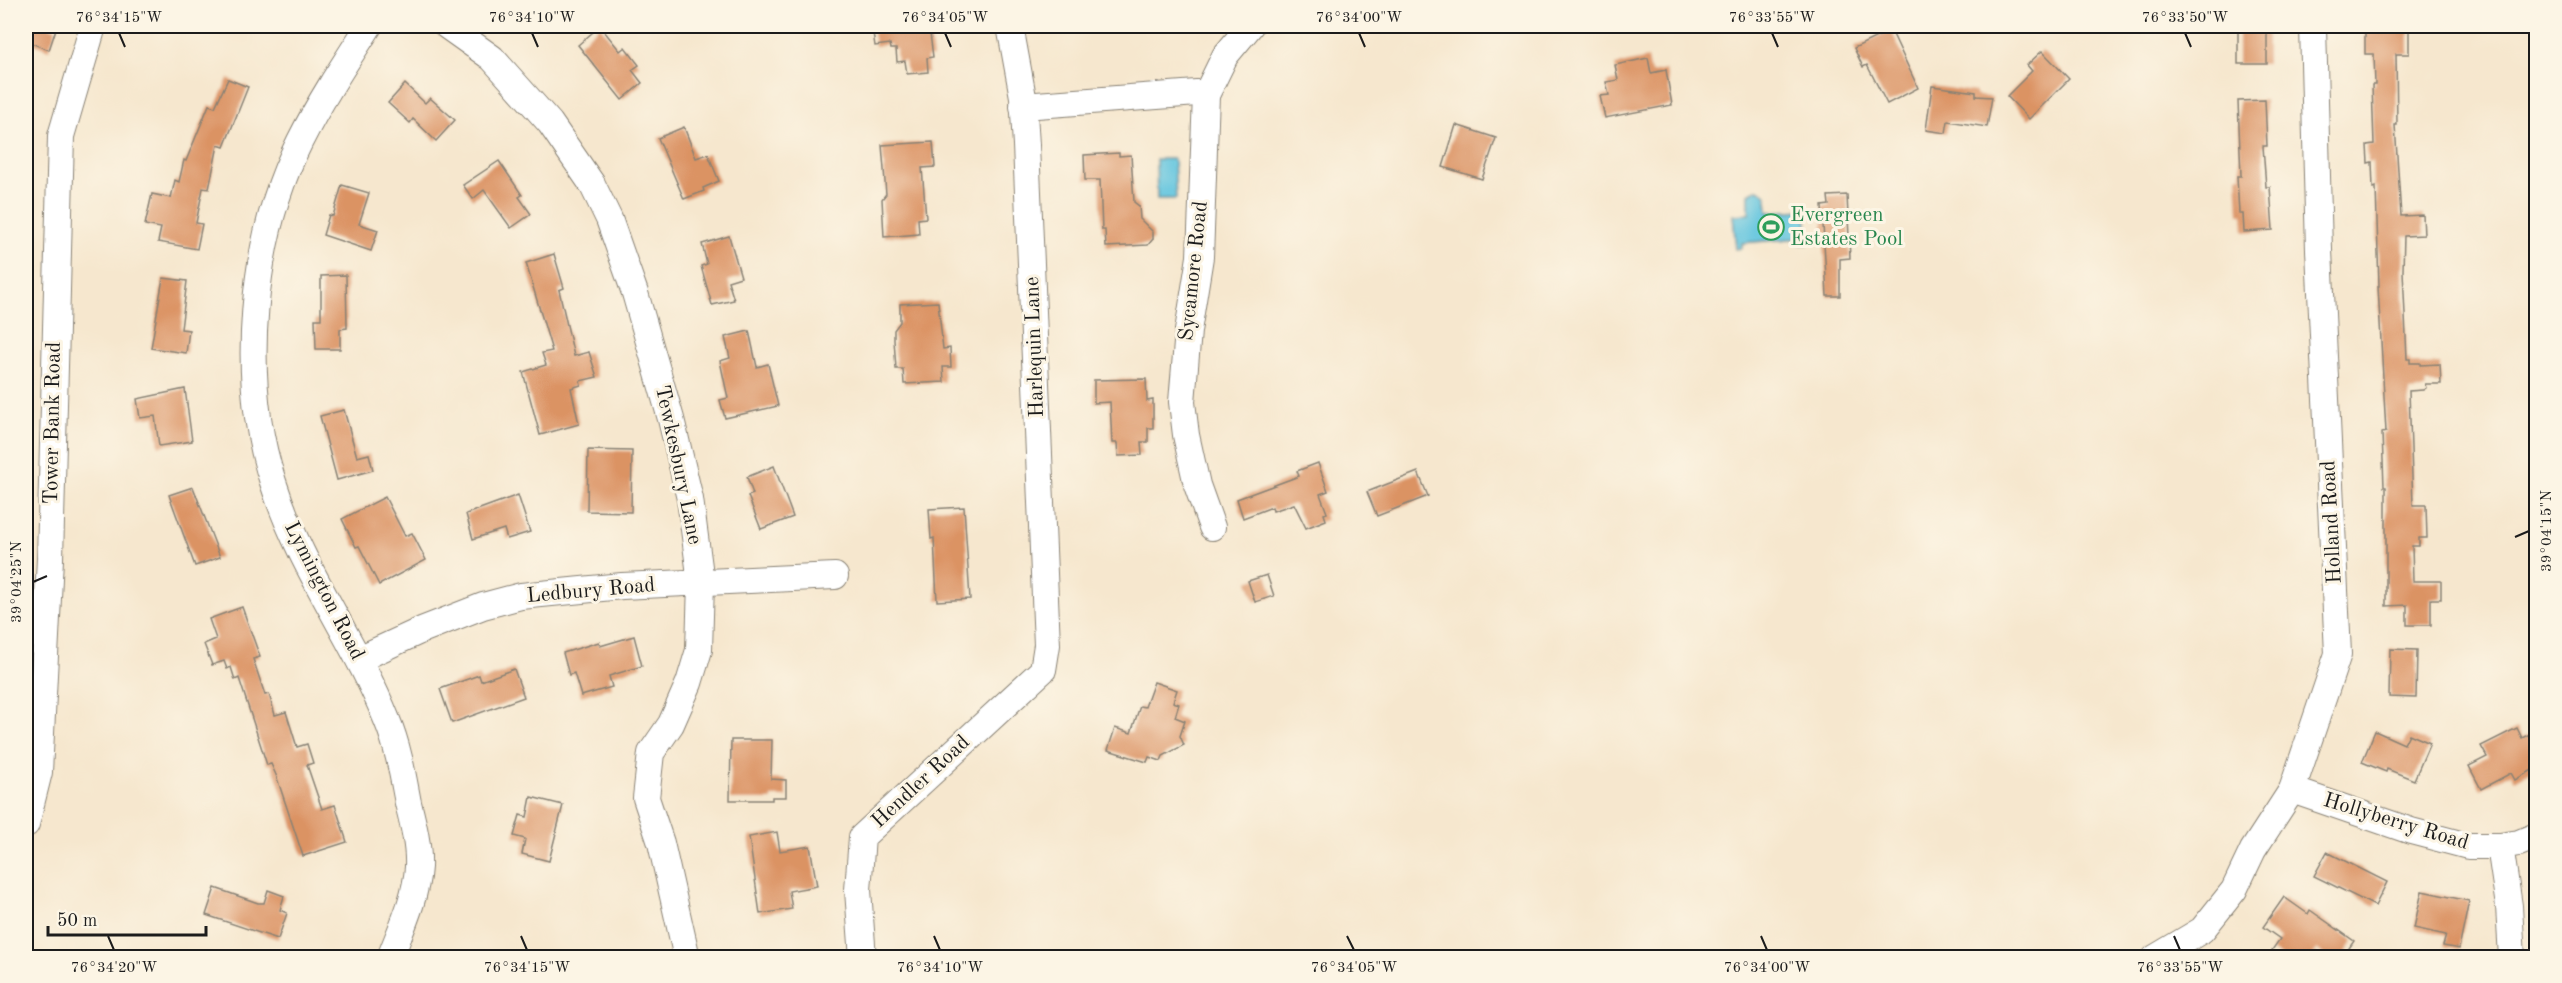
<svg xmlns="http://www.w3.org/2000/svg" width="2562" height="983" viewBox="0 0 2562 983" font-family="'Old Standard TT',serif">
  <rect width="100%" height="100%" fill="#fcf5e5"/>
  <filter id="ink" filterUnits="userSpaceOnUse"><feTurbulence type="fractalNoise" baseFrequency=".0167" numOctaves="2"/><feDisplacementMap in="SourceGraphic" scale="12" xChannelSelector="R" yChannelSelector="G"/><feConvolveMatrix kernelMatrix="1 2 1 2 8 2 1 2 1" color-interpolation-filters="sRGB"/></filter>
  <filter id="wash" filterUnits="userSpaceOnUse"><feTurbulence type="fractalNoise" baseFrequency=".008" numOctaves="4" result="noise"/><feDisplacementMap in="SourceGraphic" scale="24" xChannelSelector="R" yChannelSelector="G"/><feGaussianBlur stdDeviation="1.35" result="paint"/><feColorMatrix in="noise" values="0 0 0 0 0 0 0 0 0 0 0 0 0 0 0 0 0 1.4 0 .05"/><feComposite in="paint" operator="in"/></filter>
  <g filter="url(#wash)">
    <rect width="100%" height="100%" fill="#f6e7ce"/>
    <!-- water -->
    <g fill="#62c5df" stroke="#3f707e" stroke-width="1.5">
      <polygon points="1156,159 1174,159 1176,199 1157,199"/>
      <path d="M1757 189C1769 192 1767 203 1768 212L1806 210 1808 244H1801V238L1742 243V248L1736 249 1733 215 1749 214V194Z"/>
    </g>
    <g id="blocks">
      <!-- building -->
      <g fill="#db9363">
        <polygon points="26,26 47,26 56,29 49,50 26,41"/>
        <polygon points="600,26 620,51 625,47 639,65 632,70 642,83 622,100 578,45"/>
        <polygon points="872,26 929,26 933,57 927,58 928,72 907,74 905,61 897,62 896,49 891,49 890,44 875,46"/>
        <rect x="2238" y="26" width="29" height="38"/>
        <polygon points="2370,26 2409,26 2409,54 2396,54 2397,125 2395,125 2401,216 2423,215 2424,235 2404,236 2403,271 2407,359 2410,359 2410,363 2420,363 2420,365 2440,364 2441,384 2425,384 2426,388 2423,390 2409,391 2413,505 2426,505 2427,538 2419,538 2419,546 2412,546 2413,581 2441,581 2441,599 2431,599 2431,625 2407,625 2407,605 2386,606 2386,487 2384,487 2382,433 2386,432 2378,286 2379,286 2376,187 2373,188 2372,162 2368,163 2367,145 2374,144 2372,85 2375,85 2374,54 2365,54 2365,33 2370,33"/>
        <polygon points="1891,30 1918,88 1887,104 1867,65 1863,67 1854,48"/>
        <polygon points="2042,51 2069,79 2029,119 2007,96 2032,71 2027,65"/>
        <polygon points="1648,58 1651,73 1666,70 1672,105 1605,118 1600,96 1609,95 1606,82 1618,80 1615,65"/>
        <polygon points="228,79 248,87 224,147 218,145 209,189 203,188 196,223 202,224 197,249 158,242 161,228 145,225 152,194 171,198 175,180 179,182 184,160 186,161 209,105 215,107"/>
        <polygon points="405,84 425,103 430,98 455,120 436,141 413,119 410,123 388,103"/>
        <polygon points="1932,86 1976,92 1976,96 1992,97 1987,127 1948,121 1946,133 1926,130"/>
        <polygon points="2265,100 2267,146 2263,146 2266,187 2270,187 2273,230 2244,232 2243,214 2239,214 2237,176 2241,176 2238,101"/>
        <polygon points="1456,125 1496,138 1482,179 1443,167"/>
        <polygon points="684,127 696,158 708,154 719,181 703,188 704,191 684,199 658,138"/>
        <polygon points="933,142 935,167 922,168 926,218 918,219 919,234 884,237 882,199 886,194 882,145"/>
        <polygon points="1119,153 1119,156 1131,155 1134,202 1139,206 1140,219 1153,232 1153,239 1148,245 1106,247 1105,230 1102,230 1100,180 1085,180 1084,155"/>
        <polygon points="499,161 522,195 519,197 531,214 511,228 484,190 473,199 463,185"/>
        <polygon points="342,185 369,193 359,224 378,230 371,251 323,235 329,215 333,216"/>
        <polygon points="1847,195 1850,258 1840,259 1840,296 1827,296 1822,206 1829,205 1828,196"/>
        <polygon points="729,236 741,277 728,281 734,300 712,305 701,266 707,264 702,244"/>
        <polygon points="554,254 564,288 559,290 574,356 589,352 597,377 580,381 581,385 571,388 579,424 540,435 523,372 546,365 542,353 552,351 526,263"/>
        <polygon points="346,275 347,328 340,329 340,349 316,349 315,319 321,319 321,276"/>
        <polygon points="163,278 187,281 181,329 189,330 186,353 151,348"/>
        <polygon points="938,302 943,349 950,348 951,367 943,367 944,382 904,384 903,369 896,369 894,340 894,330 900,322 900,304"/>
        <polygon points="749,331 757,367 768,364 778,406 725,418 720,400 728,398 720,361 730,358 725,337"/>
        <polygon points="1146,379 1147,401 1153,400 1153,428 1148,428 1148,442 1141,442 1142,455 1118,456 1117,443 1112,443 1110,402 1094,403 1094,380"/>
        <polygon points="185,389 192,441 159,446 155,416 140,418 137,399"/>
        <polygon points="344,410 357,457 369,454 373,470 337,480 320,416"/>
        <polygon points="588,450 632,451 631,512 587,511"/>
        <polygon points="1318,463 1328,491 1320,494 1327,513 1324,514 1326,520 1306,528 1294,504 1273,511 1272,507 1243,518 1237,499 1299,476 1297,471"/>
        <polygon points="774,466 793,517 761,529 748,496 753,494 747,477"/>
        <polygon points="1418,472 1428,496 1377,516 1367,492"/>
        <polygon points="193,487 220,557 195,566 169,495"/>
        <polygon points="518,495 530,532 507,539 504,529 473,539 466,514"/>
        <polygon points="385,497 405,536 412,533 426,560 379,585 359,546 356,547 342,519"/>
        <polygon points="964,507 970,599 937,601 934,538 931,539 929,509"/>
        <polygon points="1267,575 1274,596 1255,602 1248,581"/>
        <polygon points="242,607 260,657 253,659 265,695 269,694 275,715 286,712 297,747 307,744 313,763 307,765 322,809 335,805 347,842 303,856 276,775 271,764 267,765 239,678 235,680 231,667 227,669 224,661 212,665 204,644 216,639 209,619"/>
        <polygon points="634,636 642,666 609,676 612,687 581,696 574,673 569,675 563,653 599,642 600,646"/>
        <polygon points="2390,649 2417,650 2416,698 2389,697"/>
        <polygon points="514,669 524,697 452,723 440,689 479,675 481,681"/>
        <polygon points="1154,682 1177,690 1173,702 1179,704 1175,717 1185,721 1180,736 1184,745 1163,756 1161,761 1149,757 1147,762 1108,750 1115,728 1131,733 1140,706 1145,707"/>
        <polygon points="2517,728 2522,738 2536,731 2536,768 2515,780 2511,773 2481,789 2469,766 2487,757 2481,746"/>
        <polygon points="2375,731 2404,744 2409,734 2430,743 2414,780 2387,769 2386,772 2362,762"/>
        <polygon points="731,740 772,740 771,779 786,780 786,797 772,797 772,800 730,800"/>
        <polygon points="531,797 563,805 549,861 522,854 525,839 514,836 520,815 527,817"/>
        <polygon points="777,832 780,851 810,846 817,886 789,891 792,909 760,914 749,837"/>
        <polygon points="2327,852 2387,882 2375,906 2314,876"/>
        <polygon points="215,888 258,903 264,903 268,890 284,896 280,910 287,913 278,939 206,915"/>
        <polygon points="2422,891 2469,901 2459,949 2443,946 2446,935 2414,928"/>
        <polygon points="2284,897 2308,914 2310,910 2354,941 2343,957 2328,957 2317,950 2312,957 2282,957 2272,950 2280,939 2263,927"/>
      </g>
    </g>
  </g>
  <g filter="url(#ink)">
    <use href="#blocks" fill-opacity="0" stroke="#898275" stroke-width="1.5"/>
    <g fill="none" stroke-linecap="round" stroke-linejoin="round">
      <!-- minor casing -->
      <g stroke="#898275" stroke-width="28">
        <g id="minor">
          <path d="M369 26C345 63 320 101 300 141 251 238 239 379 273 482 300 568 354 638 387 720 398 746 403 776 408 803 413 823 419 846 418 867 416 898 401 929 390 958"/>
          <polyline points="447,26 492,58 550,123 592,184 609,219 635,293 671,419 690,499 701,582 699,650 689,683 671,724 651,753 646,798 661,843 687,958"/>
          <polyline points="1023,106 1197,93 1206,95"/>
          <polyline points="1212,527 1197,485 1186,435 1182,402 1188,331 1200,257 1206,95 1225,56 1250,26"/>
          <polyline points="359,659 424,629 483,606 521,596 622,586 835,576"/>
          <polyline points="2292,790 2411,831 2468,846 2500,846 2519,843 2536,836"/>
          <polyline points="26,824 39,772 50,559 61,136 93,26"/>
          <polyline points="2500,846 2509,906 2512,958"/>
          <polyline points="863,958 858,890 862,837 1043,670 1047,645 1026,145 1023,97 1010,26"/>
          <polyline points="2155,958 2202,930 2234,890 2253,850 2292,790 2338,654 2319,250 2313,26"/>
        </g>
      </g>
      <!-- minor -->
      <use href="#minor" stroke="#fff" stroke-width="26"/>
    </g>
  </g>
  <!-- ticks -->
  <path fill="none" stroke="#1c1c1c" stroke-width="2" d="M119 33 125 47M532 33 538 47M945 33 951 47M1359 33 1365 47M1772 33 1778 47M2185 33 2191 47M2515 537 2529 531M33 582 47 576M108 936 114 950M521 936 527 950M934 936 940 950M1347 936 1354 950M1761 936 1767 950M2174 936 2180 950"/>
  <!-- icons -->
  <defs>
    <g id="stadium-ring" transform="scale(1.35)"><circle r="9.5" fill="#fcf5e5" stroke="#2e9e5b" stroke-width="1.5"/><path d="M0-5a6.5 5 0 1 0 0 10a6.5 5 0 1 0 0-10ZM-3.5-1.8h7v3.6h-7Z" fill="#2e9e5b"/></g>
  </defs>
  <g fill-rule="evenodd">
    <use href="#stadium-ring" x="1771" y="227"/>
  </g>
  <g text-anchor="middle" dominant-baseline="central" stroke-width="6" stroke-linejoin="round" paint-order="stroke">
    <!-- leisure labels -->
    <g font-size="21" fill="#27864d" stroke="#fcf5e5" text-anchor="start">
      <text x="1790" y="215">Evergreen<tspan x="1790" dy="24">Estates Pool</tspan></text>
    </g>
    <!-- street labels -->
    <g font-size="21" fill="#1c1c1c" stroke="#fcf5e5">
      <text transform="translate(1194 271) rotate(-84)">Sycamore Road</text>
      <text transform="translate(1035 347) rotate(-92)">Harlequin Lane</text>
      <text transform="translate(53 423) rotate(-89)">Tower Bank Road</text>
      <text transform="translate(678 465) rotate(78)">Tewkesbury Lane</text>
      <text transform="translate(2332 522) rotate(-93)">Holland Road</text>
      <text transform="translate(324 591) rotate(63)">Lymington Road</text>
      <text transform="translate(591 591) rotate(-5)">Ledbury Road</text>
      <text transform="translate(921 782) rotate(-43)">Hendler Road</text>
      <text transform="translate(2396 822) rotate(17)">Hollyberry Road</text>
    </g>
  </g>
  <!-- margin -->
  <rect width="2562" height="983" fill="none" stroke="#fcf5e5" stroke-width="66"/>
  <!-- scale -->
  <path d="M48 926v9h158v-9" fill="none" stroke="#1c1c1c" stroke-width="3"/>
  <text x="57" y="926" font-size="18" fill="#1c1c1c" stroke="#fcf5e5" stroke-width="4.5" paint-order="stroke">50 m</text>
  <rect x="33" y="33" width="2496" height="917" fill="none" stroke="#1c1c1c" stroke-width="2"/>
  <g font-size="15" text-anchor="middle" fill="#1c1c1c">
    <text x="119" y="22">76°34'15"W</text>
    <text x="532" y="22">76°34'10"W</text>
    <text x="945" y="22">76°34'05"W</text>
    <text x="1359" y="22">76°34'00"W</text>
    <text x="1772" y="22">76°33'55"W</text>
    <text x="2185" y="22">76°33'50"W</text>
    <text transform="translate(2546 531) rotate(-90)" y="5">39°04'15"N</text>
    <text transform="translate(16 582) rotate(-90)" y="5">39°04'25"N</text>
    <text x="114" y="972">76°34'20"W</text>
    <text x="527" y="972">76°34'15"W</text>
    <text x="940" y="972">76°34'10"W</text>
    <text x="1354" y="972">76°34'05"W</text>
    <text x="1767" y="972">76°34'00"W</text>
    <text x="2180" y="972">76°33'55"W</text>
  </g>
</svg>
